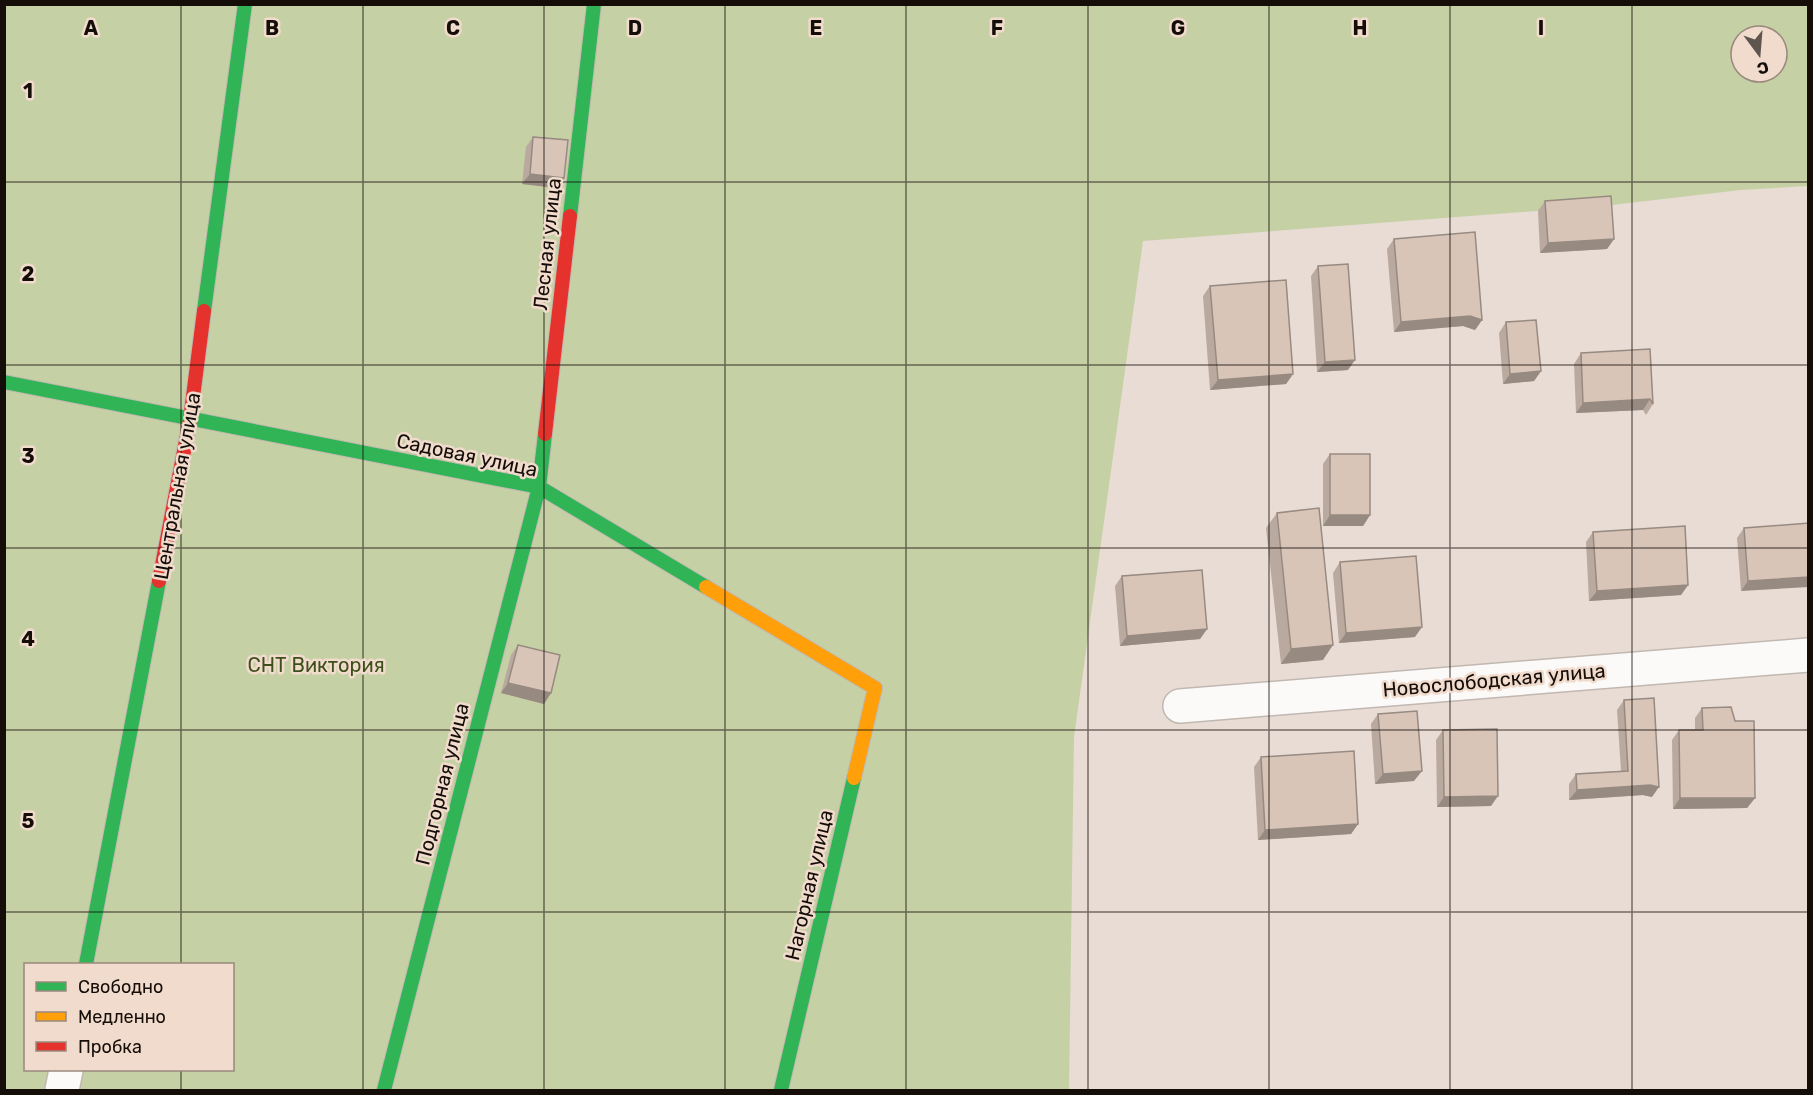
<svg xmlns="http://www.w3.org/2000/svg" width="1813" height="1095" viewBox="0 0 1813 1095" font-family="Rubik,sans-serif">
  <rect width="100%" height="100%" fill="#e9dcd4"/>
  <!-- green -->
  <path fill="#c6d0a5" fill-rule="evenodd" d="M5 5H1808V186L1741 190 1603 206 1143 241 1074 737 1069 1090H5ZM1741 36H1777V72H1741ZM26 964H232V1070H26Z"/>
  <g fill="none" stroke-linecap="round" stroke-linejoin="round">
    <!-- street casing -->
    <g stroke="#c1b8b1" stroke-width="36">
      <g id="street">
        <polyline points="1180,706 1808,655"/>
        <polyline points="62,1090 66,1070"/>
      </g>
    </g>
    <!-- fast casing -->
    <g stroke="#c1b8b1" stroke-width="16">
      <g id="fast">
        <polyline points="570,216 594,4"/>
        <polyline points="204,311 245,4"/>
        <polyline points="4,382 539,487 706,587"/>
        <polyline points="86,964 159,581"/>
        <polyline points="384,1090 539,487 545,434"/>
        <polyline points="781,1090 854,778"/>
      </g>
    </g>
    <!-- slow casing -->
    <g stroke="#c1b8b1" stroke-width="16">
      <polyline id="slow" points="706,587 875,688 854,778"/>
    </g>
    <!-- jam casing -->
    <g stroke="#c1b8b1" stroke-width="16">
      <g id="jam">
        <polyline points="545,434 570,216"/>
        <polyline points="159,581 190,420 204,311"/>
      </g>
    </g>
    <!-- street -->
    <use href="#street" stroke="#fcfaf9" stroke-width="33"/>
    <!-- fast -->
    <use href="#fast" stroke="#30b455" stroke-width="14"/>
    <!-- slow -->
    <use href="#slow" stroke="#ff9f0a" stroke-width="14"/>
    <!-- jam -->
    <use href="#jam" stroke="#e5322d" stroke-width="14"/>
  </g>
  <!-- wall -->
  <g fill="#baa99e">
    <polygon points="533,137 564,178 557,188 522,184 526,147"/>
    <polygon points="1545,201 1614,239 1607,249 1540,253 1538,211"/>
    <polygon points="1394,239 1482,320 1475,330 1463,326 1394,332 1387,249"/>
    <polygon points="1318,266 1348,370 1317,372 1311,276"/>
    <polygon points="1210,286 1293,374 1286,384 1210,390 1203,296"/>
    <polygon points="1506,322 1541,371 1534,381 1503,384 1499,333"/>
    <polygon points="1650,349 1653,404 1646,415 1643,410 1576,413 1574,364 1581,353"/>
    <polygon points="1330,454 1370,515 1363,526 1323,526 1323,464"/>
    <polygon points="1277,513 1323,660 1281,664 1266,528"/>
    <polygon points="1809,523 1741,591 1737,538 1744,528"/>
    <polygon points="1593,532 1688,585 1681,595 1589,601 1586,542"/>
    <polygon points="1340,562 1415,637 1339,643 1333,573"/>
    <polygon points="1122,576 1207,629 1200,639 1120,646 1115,586"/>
    <polygon points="518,645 551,693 544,704 501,693 511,655"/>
    <polygon points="1624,700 1652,797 1643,795 1569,800 1569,784 1576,774 1621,771 1617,710"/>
    <polygon points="1702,708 1755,798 1747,808 1673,809 1672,740 1679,730 1695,730 1695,718"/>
    <polygon points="1378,714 1414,781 1375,784 1371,724"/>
    <polygon points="1443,730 1491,806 1437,807 1436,740"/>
    <polygon points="1261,757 1358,824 1351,834 1258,840 1254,767"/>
  </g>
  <!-- shaded-wall -->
  <g fill="#978a81">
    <polygon points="530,174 564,178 557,188 522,184"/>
    <polygon points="1614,239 1607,249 1540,253 1548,243"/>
    <polygon points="1470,316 1482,320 1475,330 1463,326 1394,332 1401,322"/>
    <polygon points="1355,360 1348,370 1317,372 1325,362"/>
    <polygon points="1541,371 1534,381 1503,384 1510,374"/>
    <polygon points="1293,374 1286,384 1210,390 1218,380"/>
    <polygon points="1650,399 1643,410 1576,413 1583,403"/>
    <polygon points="1330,515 1370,515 1363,526 1323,526"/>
    <polygon points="1809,577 1809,587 1741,591 1748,581"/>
    <polygon points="1688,585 1681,595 1589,601 1597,591"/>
    <polygon points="1422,627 1415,637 1339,643 1346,633"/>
    <polygon points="1207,629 1200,639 1120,646 1127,636"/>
    <polygon points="1333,645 1323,660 1281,664 1291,649"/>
    <polygon points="508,683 551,693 544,704 501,693"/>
    <polygon points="1422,771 1414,781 1375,784 1383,774"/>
    <polygon points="1650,785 1659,787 1652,797 1643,795 1569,800 1577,790"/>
    <polygon points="1498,796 1491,806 1437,807 1444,797"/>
    <polygon points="1680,798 1755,798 1747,808 1673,809"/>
    <polygon points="1358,824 1351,834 1258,840 1265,830"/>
  </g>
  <!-- building -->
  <g fill="#d8c5b8" stroke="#978a81" stroke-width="1.5">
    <polygon points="533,137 568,140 564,178 530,174"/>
    <polygon points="1611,196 1614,239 1548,243 1545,201"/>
    <polygon points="1475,232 1482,320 1470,316 1401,322 1394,239"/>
    <polygon points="1348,264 1355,360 1325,362 1318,266"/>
    <polygon points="1286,280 1293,374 1218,380 1210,286"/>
    <polygon points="1536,320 1541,371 1510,374 1506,322"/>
    <polygon points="1650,349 1653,404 1650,399 1583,403 1581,353"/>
    <rect x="1330" y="454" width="40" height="61"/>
    <polygon points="1319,508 1333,645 1291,649 1277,513"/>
    <polygon points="1809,523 1809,577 1748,581 1744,528"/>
    <polygon points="1685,526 1688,585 1597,591 1593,532"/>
    <polygon points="1416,556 1422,627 1346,633 1340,562"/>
    <polygon points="1202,570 1207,629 1127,636 1122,576"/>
    <polygon points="518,645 560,655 551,693 508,683"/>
    <polygon points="1654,698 1659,787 1650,785 1577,790 1576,774 1628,771 1624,700"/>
    <polygon points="1731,707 1735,721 1754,721 1755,798 1680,798 1679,730 1703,730 1702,708"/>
    <polygon points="1417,711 1422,771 1383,774 1378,714"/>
    <polygon points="1497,729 1498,796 1444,797 1443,730"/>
    <polygon points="1354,751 1358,824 1265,830 1261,757"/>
  </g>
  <!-- grid -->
  <path fill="none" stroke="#140d08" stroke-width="1.5" stroke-opacity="0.55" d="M181 4V964M363 4V1090M544 4V1090M725 4V1090M906 4V1090M1088 4V1090M1269 4V1090M1450 4V1090M1632 4V1090M4 182H1808M4 365H1808M4 548H1808M4 730H1808M4 912H1808M181 1070V1090"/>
  <g text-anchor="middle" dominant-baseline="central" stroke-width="5" stroke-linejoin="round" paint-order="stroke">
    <!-- street labels -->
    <g font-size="20" fill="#140d08" stroke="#f1dbcc">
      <text transform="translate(547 244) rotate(-84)">Лесная улица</text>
      <text transform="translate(467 455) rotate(12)">Садовая улица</text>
      <text transform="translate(177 486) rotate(-80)">Центральная улица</text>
      <text transform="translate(1494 680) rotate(-5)">Новослободская улица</text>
      <text transform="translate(442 784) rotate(-76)">Подгорная улица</text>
      <text transform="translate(809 885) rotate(-77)">Нагорная улица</text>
    </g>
    <!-- park labels -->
    <g font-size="20" fill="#3d4f1b" stroke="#f1dbcc">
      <text x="316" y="665">СНТ Виктория</text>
    </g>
  </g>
  <g font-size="20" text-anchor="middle" font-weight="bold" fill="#140d08" stroke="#f1dbcc" stroke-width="5" stroke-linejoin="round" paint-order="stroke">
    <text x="91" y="35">A</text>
    <text x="272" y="35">B</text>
    <text x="453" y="35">C</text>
    <text x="635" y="35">D</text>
    <text x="816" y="35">E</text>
    <text x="997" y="35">F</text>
    <text x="1178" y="35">G</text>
    <text x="1360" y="35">H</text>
    <text x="1541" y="35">I</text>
    <text x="28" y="98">1</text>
    <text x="28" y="281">2</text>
    <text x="28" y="463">3</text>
    <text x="28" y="646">4</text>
    <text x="28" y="828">5</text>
  </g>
  <!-- border -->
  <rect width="1813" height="1095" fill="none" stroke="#140d08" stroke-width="12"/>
  <!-- legend -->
  <rect x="24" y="963" width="210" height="108" fill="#f1dbcc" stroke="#99897e" stroke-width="1.5"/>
  <rect x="36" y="982" width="30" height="9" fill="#30b455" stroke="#99897e" stroke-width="1.5"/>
  <text x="78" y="993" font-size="18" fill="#140d08">Свободно</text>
  <rect x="36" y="1012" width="30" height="9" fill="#ff9f0a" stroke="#99897e" stroke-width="1.5"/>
  <text x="78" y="1023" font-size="18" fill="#140d08">Медленно</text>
  <rect x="36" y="1042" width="30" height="9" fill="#e5322d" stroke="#99897e" stroke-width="1.5"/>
  <text x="78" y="1053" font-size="18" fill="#140d08">Пробка</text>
  <!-- north arrow -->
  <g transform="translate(1759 54) rotate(164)"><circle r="28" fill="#f1dbcc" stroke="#99897e" stroke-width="1.5"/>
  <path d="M0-4.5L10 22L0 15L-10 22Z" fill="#5f554f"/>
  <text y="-9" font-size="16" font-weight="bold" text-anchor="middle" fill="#140d08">С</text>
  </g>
</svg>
